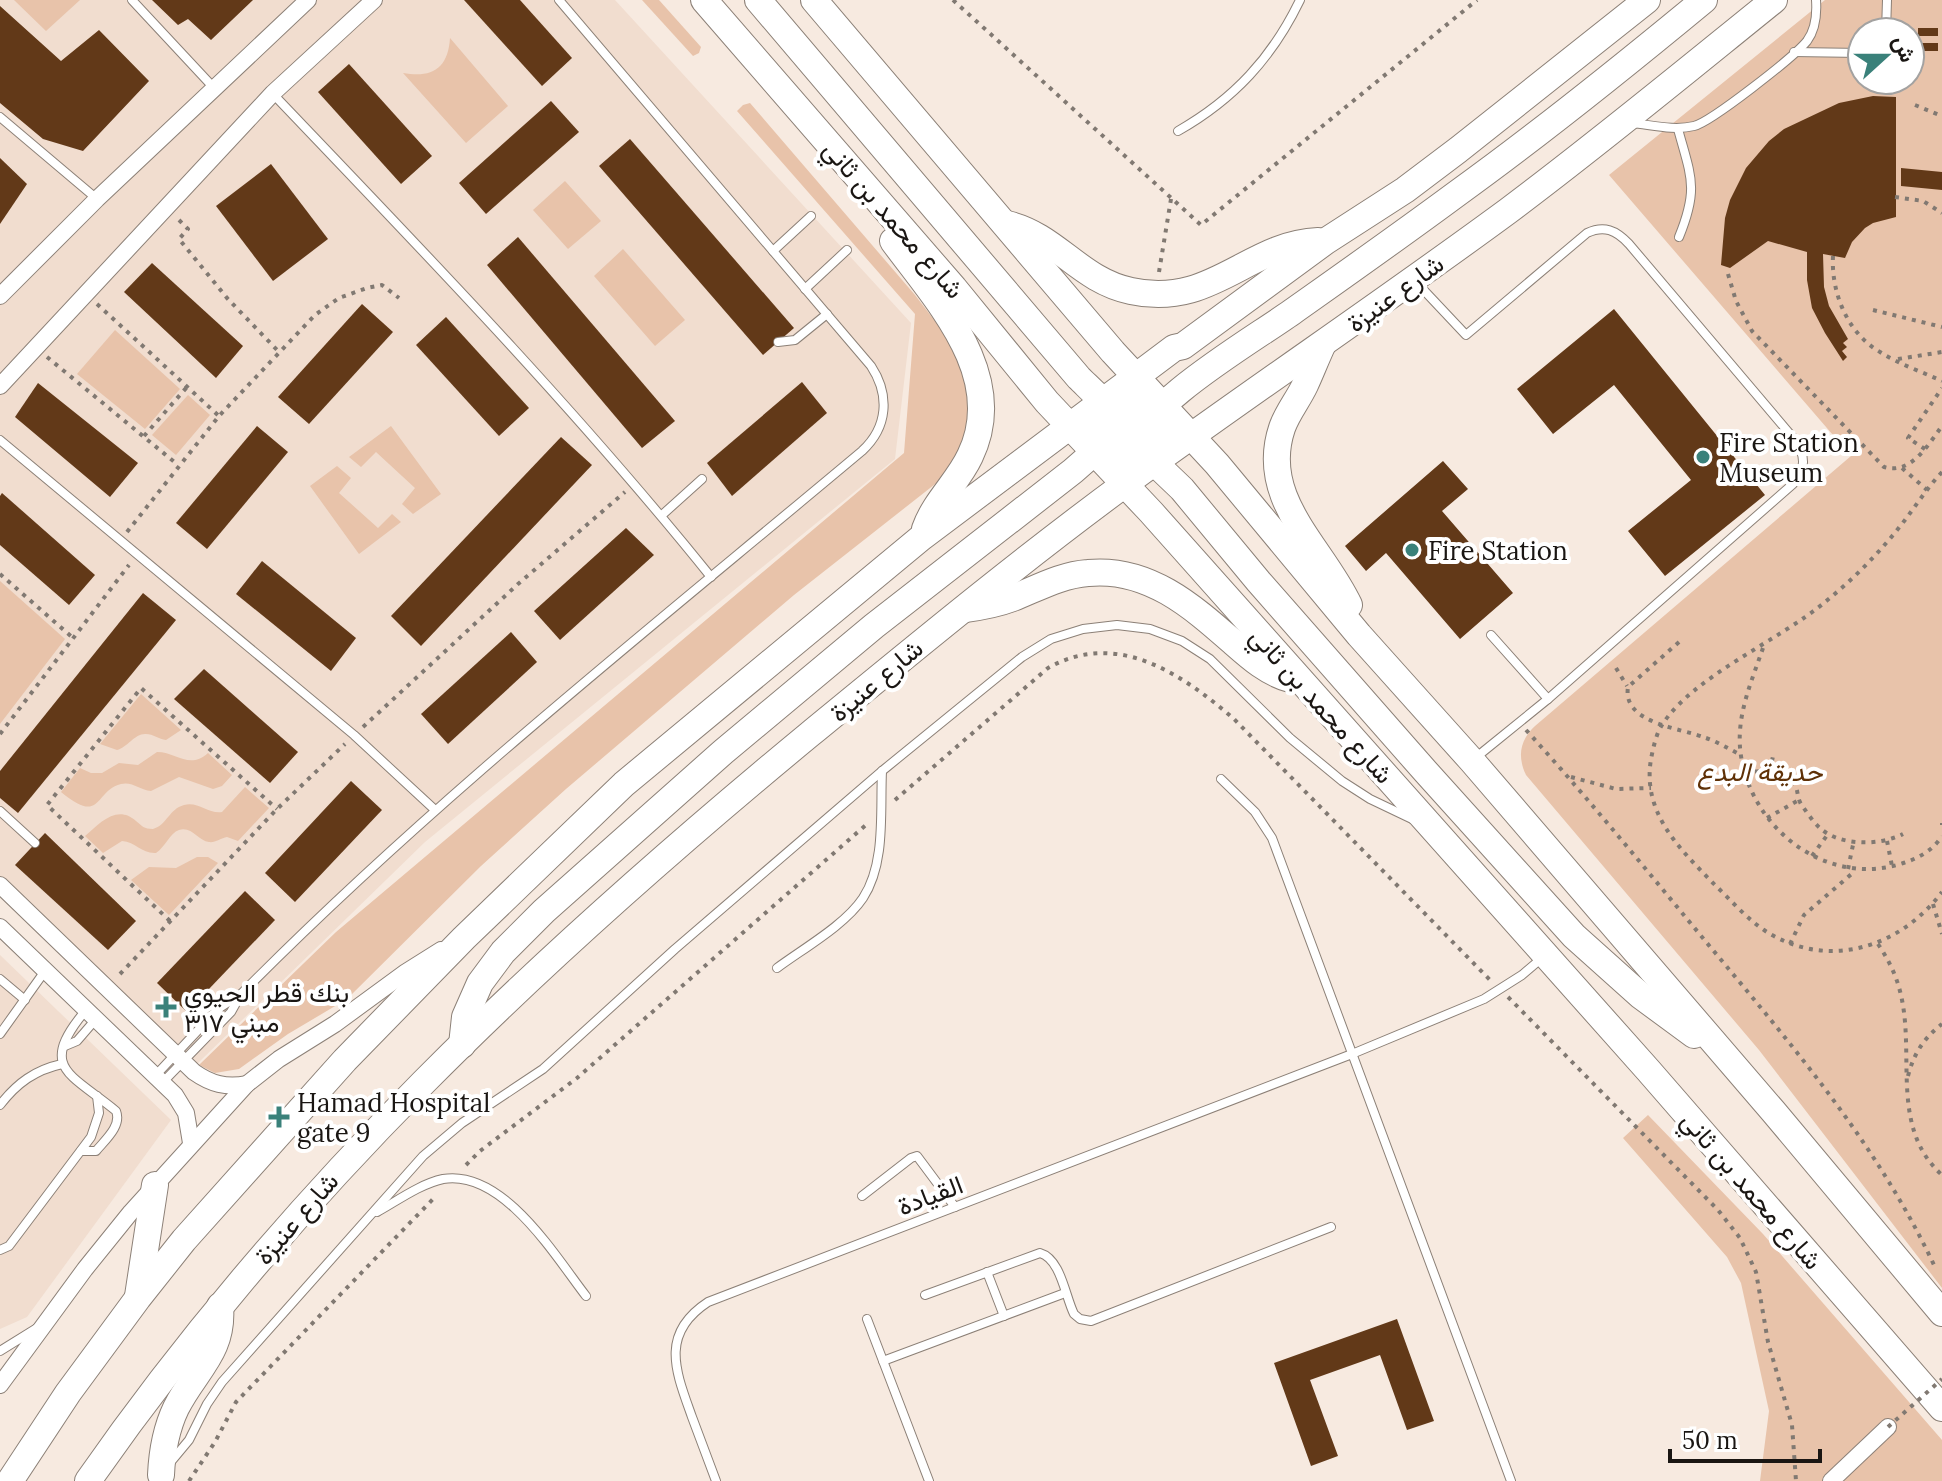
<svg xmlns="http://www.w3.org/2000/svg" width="1942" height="1481" viewBox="0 0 1942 1481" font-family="Lora,Vazirmatn,serif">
  <rect width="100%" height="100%" fill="#f7eae0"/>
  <!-- built -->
  <g fill="#f1ddcf">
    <polygon points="0,0 615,0 911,323 895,459 425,842 196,1065 0,885"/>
    <polygon points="0,955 171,1120 27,1317 0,1329"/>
  </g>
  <!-- green -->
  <g fill="#e8c3aa" fill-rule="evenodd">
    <polygon points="14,0 80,0 46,31"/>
    <polygon points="642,0 659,0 701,47 699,53 693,56"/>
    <path d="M1825 0H1942V1288L1759 1050 1526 775C1517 756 1520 740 1535 726L1851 456 1609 175ZM1862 32H1910V80H1862Z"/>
    <path d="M450 38 508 106 466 143 403 73C432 78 448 69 450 38Z"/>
    <polygon points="750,103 915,295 951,342 969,385 970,416 962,448 939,481 794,595 566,789 481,866 347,999 288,1034 239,1069 215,1073 199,1065 336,932 904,453 915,314 737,111 743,105"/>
    <polygon points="565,181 601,221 568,249 533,210"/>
    <polygon points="623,249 685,320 655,346 594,276"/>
    <polygon points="115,330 180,389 145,429 77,374"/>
    <polygon points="188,395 210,415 176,455 152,435"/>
    <polygon points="391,426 441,494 413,514 402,504 415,488 376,452 361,467 349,457"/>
    <polygon points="337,466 351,478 339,493 378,528 392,514 401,522 359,554 310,486"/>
    <polygon points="0,581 65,639 0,724"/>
    <path d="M141 694 181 730 166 740C159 739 153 734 146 734 135 733 128 747 117 750L100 744Z"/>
    <path d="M157 752C177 752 189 770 208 753L232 775 222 786 213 789 179 777 151 791C140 790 132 781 121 784 94 791 102 826 61 792L80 768 91 773H102L119 763 138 765Z"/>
    <path d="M245 787 269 808 238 841 227 837C221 838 215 843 209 842 198 841 192 826 179 830 170 833 165 847 156 853 142 854 136 842 122 841L103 853 85 836C100 823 117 804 136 821 142 826 144 829 153 829 167 825 169 809 184 805 198 801 208 814 222 812Z"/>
    <polygon points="197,857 208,857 218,863 169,915 131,880 149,867 176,868"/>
    <polygon points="1648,1115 1763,1234 1942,1440 1942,1481 1760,1481 1769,1411 1741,1283 1727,1257 1623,1138"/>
  </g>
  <!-- building -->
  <g fill="#623918">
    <polygon points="152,0 253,0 211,40 188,19 178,25"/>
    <polygon points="464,0 520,0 572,58 542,86"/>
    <polygon points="0,6 61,61 99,30 149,81 83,151 43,139 0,103"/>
    <rect x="1918" y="28" width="20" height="8"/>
    <rect x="1921" y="43" width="17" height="8"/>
    <polygon points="349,64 432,156 401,184 318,92"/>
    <polygon points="1873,96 1896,97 1896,217 1873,223 1865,228 1852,242 1845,258 1823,254 1824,287 1829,306 1848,339 1843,343 1847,347 1842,351 1847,357 1843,361 1825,333 1812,308 1807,280 1807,252 1768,241 1730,268 1721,265 1725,218 1730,200 1746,168 1769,141 1784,129 1839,103"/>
    <polygon points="551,101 579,132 486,214 459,183"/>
    <polygon points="630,139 794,328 763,355 599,166"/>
    <polygon points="0,158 27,184 0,224"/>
    <polygon points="271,164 328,239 273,281 216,206"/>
    <polygon points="1901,168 1942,172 1942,190 1901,186"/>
    <polygon points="518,237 675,421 642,448 487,265"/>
    <polygon points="152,263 243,346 216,378 124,292"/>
    <polygon points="362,304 393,332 309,424 278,397"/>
    <polygon points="1614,309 1765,495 1665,576 1628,531 1691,480 1614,385 1553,434 1517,389"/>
    <polygon points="446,317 529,408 499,436 416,345"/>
    <polygon points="802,382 827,413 732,496 707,463"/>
    <polygon points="38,383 138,463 110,497 15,417"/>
    <polygon points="257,426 288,452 207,549 176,523"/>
    <polygon points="561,437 592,465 421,646 391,616"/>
    <polygon points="1443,461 1468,489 1442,511 1513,593 1460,639 1386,553 1366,571 1345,546"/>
    <polygon points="2,493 95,575 69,605 0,545 0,496"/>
    <polygon points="626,528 654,555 560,640 534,611"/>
    <polygon points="262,561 356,638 331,671 236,594"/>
    <polygon points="143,593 176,620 18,813 0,798 0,771"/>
    <polygon points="511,632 537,662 448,744 421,714"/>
    <polygon points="204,669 298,752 270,783 174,699"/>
    <polygon points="351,781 382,810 295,902 265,873"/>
    <polygon points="45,833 136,921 108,950 15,865"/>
    <polygon points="245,891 275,920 187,1012 157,983"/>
    <polygon points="1397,1319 1434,1421 1407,1430 1380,1355 1310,1380 1338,1456 1311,1466 1274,1363"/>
  </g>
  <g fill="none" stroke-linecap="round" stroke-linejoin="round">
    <!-- lane casing -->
    <g stroke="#8c8077" stroke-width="10">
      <g id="lane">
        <polyline points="132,0 214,88"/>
        <polyline points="1886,32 1887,0"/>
        <polyline points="1794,52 1862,53"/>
        <path d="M273 94C423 251 575 408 711 577"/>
        <polyline points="0,117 97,199"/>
        <path d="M1632 123C1652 125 1674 131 1694 126 1711 122 1794 57 1807 41 1816 29 1817 14 1816 0"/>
        <path d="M1678 129C1691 177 1699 188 1679 237"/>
        <path d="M1178 131C1234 99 1272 58 1300 0"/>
        <polyline points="773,251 811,216"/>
        <path d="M1417 283 1466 335 1587 233C1604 225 1616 230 1629 244L1795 440C1806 456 1806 469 1793 484L1548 699 1474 759"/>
        <polyline points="805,289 847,250"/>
        <polyline points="778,342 795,340 827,314"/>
        <polyline points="0,440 354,735 434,809"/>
        <polyline points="662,515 702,479"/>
        <polyline points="1491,635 1548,699"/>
        <polyline points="1221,779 1255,812 1272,838 1511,1481"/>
        <polyline points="0,811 35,843"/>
        <path d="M777 968C804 948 845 925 863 898 886 863 880 811 882 771"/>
        <polyline points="0,979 25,1000"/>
        <polyline points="0,1034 45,971"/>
        <polyline points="65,1046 77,1041 96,1019"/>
        <path d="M155 1076 218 1009 241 994C435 798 651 628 862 451 888 427 890 395 871 366L559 0"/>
        <polyline points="163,1082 231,1012 241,994"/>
        <path d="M0 1105C17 1083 35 1070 62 1064"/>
        <path d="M81 1151H96C105 1140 122 1126 116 1111 70 1073 37 1068 86 1010"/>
        <polyline points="862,1196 911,1158 917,1156 955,1207"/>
        <path d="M377 1212C397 1201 420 1184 443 1179 503 1169 555 1256 586 1296"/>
        <polyline points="0,1250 9,1246 91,1137 99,1113 97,1096"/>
        <polyline points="987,1272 1004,1316"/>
        <path d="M925 1295 1040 1253C1061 1259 1065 1296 1074 1314L1080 1319 1091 1321 1331 1227"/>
        <polyline points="867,1319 929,1481"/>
        <polyline points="0,1351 37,1328"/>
        <polyline points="883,1361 1065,1293"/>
        <polyline points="169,1464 189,1440 207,1404 222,1382 423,1156 462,1123 543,1069 675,949 882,771 1022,657 1051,639 1083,629 1117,625 1150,629 1182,641 1210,659 1290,738 1342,781 1370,799 1414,820"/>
        <path d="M716 1481C708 1460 700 1438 692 1417 676 1372 659 1334 708 1302L1352 1054 1484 999 1522 975 1542 958"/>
      </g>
    </g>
    <!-- street casing -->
    <g stroke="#8c8077" stroke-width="18">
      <g id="street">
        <polyline points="0,296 97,199 308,0"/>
        <polyline points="0,386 273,93 374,0"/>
        <path d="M0 885 194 1072C211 1084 226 1088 247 1084"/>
        <polyline points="0,927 175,1095 186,1113 191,1143"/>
        <polyline points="0,1385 85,1269 131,1212 247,1084 279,1059 335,1024 406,972 441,950"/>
        <polyline points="1831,1481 1888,1427"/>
      </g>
    </g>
    <!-- primary casing -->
    <g stroke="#8c8077" stroke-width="28">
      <g id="primary">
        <polyline points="704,0 954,288 1047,402 1151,512 1648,1070 1942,1408"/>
        <path d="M758 0 1079 378C1109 407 1144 446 1190 437"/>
        <polyline points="814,0 1113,352 1217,464 1359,635 1472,761 1773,1111 1942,1313"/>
        <path d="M1007 224C1057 236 1079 280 1131 291 1211 309 1248 244 1318 241"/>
        <path d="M893 241C937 301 1009 376 970 456 958 482 935 501 925 529"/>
        <path d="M1322 346C1316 359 1311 372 1305 385 1298 400 1287 413 1282 428 1258 499 1322 547 1349 605"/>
        <polyline points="1101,428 1137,446 1182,489 1259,582 1426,772 1574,936 1641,996 1694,1035"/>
        <path d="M1123 457C1147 401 1242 347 1292 312 1347 273 1401 235 1455 195 1541 133 1623 67 1704 0"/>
        <path d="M965 609C981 607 997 604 1013 598 1038 588 1061 575 1088 573 1148 567 1192 606 1234 643 1251 658 1268 673 1290 679"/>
        <polyline points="462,1045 465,1017 480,983 503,952 544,911 723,752 874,626 1073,471 1106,442 1125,419 1136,399 1137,376"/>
        <polyline points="138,1296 155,1185"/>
        <path d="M161 1475C162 1452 166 1429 176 1408 195 1370 224 1352 220 1306"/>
        <polyline points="10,1481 68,1393 138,1298 184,1240 345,1060 464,938 624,784 922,537 1174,348 1183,346 1326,241 1405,190 1458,150 1647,0"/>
        <path d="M88 1481C288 1193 541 956 810 734 915 648 1020 561 1129 481 1255 389 1383 303 1508 211 1599 143 1686 71 1774 0"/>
      </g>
    </g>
    <!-- path -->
    <g stroke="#817972" stroke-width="4" stroke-dasharray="4 6" stroke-linecap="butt">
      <polyline points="953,0 1201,225 1477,0"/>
      <polyline points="1915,105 1942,116"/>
      <polyline points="1895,197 1923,201 1942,213"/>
      <polyline points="179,220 188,229 179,239 227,298 279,352"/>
      <path d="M1833 256C1831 292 1847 333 1880 352 1899 364 1922 372 1942 381"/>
      <polyline points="1159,272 1171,199"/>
      <path d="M1728 274 1736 301 1752 331 1884 467C1911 475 1928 445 1942 426"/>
      <polyline points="97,304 219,416"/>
      <polyline points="1873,310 1942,327"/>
      <polyline points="47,357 178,465"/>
      <polyline points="1898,359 1942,352"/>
      <polyline points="144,436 187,387"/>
      <polyline points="1925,449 1908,438 1942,388"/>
      <polyline points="1902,468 1927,490"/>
      <path d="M1942 472C1928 487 1917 504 1905 520 1882 550 1855 578 1825 602 1780 640 1692 677 1662 725 1656 734 1653 749 1651 759 1642 813 1679 848 1713 883 1731 900 1750 923 1772 935 1833 969 1901 946 1942 892"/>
      <polyline points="127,532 219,416 315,315 339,298 367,288 382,285 399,298"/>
      <polyline points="0,574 73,638"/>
      <path d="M1679 642 1628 687C1622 724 1682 728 1706 738 1718 742 1729 749 1741 755"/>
      <path d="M1763 648C1751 683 1735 718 1741 756 1752 828 1824 885 1897 865 1915 860 1932 852 1942 836"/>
      <polyline points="1616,668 1627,686"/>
      <polyline points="363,727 518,584 625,492"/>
      <path d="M1526 730C1589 799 1648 872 1707 943 1792 1045 1877 1144 1934 1265"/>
      <polyline points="0,734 129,565"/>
      <polyline points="1770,771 1773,756"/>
      <path d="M1745 773C1761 770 1780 769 1792 781 1799 787 1796 796 1801 804 1806 811 1813 822 1820 828 1839 846 1880 846 1903 834"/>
      <polyline points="1571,777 1616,789 1651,788"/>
      <path d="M895 800 1048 668C1117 629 1182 674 1234 719L1490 980"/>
      <polyline points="1767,818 1799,800"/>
      <polyline points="1942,823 1942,825"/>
      <polyline points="1887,841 1892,866"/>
      <polyline points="1812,856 1828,834"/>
      <polyline points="1848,869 1854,840"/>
      <polyline points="1933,904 1942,934"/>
      <polyline points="170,921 47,805 141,688 277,809"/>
      <polyline points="1790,944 1804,915 1855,871"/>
      <path d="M1878 944C1890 962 1898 979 1902 1000 1914 1060 1891 1129 1942 1175"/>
      <polyline points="120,974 277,809 345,744"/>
      <polyline points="1508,997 1718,1210 1740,1238 1756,1272 1768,1342 1792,1425 1796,1481"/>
      <path d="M1908 1076C1914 1053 1924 1038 1942 1024"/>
      <polyline points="466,1165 480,1151 577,1078 867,824"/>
      <polyline points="189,1481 215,1442 236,1402 435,1197"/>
    </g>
    <!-- lane -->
    <use href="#lane" stroke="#fff" stroke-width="8"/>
    <!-- street -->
    <use href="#street" stroke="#fff" stroke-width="16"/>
    <!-- primary -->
    <use href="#primary" stroke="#fff" stroke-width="26"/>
    <!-- path-bridge -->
    <polyline stroke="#817972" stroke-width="4" stroke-dasharray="4 6" stroke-linecap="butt" points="1888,1427 1942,1379"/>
  </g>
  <!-- markers -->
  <g fill="#3a817a" stroke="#fff" stroke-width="3">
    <circle cx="1703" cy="457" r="8"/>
    <circle cx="1412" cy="550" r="8"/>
    <path d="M162 995h8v8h8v8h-8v8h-8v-8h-8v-8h8z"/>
    <path d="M275 1105h8v8h8v8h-8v8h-8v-8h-8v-8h8z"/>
  </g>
  <g text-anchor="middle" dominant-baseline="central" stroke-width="8" stroke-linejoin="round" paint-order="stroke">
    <!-- street labels -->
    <g font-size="26" fill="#1a1613" stroke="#fff">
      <text transform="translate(894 219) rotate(49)">شارع محمد بن ثاني</text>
      <text transform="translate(1395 293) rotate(-36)">شارع عنيزة</text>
      <text transform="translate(876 680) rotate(-40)">شارع عنيزة</text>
      <text transform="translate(1322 705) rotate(48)">شارع محمد بن ثاني</text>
      <text transform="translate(1752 1190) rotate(49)">شارع محمد بن ثاني</text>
      <text transform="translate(930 1195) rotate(-21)">القيادة</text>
      <text transform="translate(296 1218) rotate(-49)">شارع عنيزة</text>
    </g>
    <!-- poi labels -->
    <g font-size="26" fill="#1a1613" stroke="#fff" text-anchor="start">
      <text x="1719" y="442">Fire Station<tspan x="1719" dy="30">Museum</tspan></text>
      <text x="1428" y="550">Fire Station</text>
      <text x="184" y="992">بنك قطر الحيوي<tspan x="184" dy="30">مبني ٣١٧</tspan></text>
      <text x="297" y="1102">Hamad Hospital<tspan x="297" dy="30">gate 9</tspan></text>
    </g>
    <!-- park labels -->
    <g font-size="26" font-style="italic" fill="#5f3107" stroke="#fff">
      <text x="1760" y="771">حديقة البدع</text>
    </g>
  </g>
  <!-- north arrow -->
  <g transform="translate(1886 56) rotate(69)"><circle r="38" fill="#ffffff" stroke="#a3a2a1" stroke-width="2"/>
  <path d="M0-6L14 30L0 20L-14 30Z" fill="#3a817a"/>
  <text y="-12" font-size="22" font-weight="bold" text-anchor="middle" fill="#1a1613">ش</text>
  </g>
  <!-- scale -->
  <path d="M1670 1449v12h150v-12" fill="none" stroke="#1a1613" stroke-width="4"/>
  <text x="1682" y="1449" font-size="24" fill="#1a1613" stroke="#ffffff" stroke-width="6" paint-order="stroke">50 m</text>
</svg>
